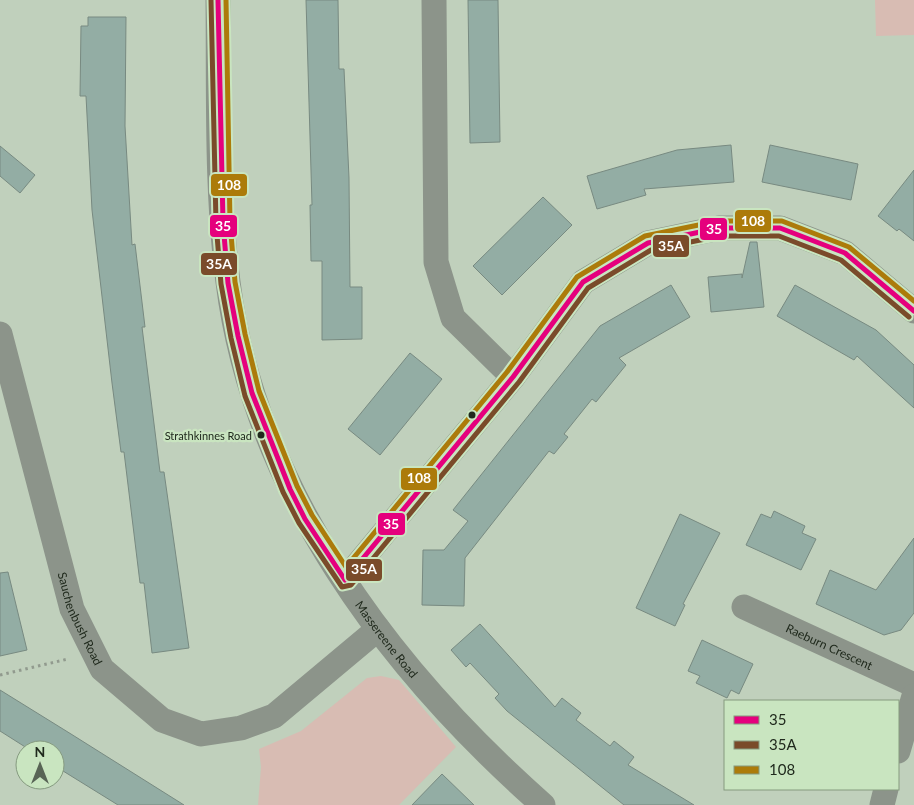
<svg xmlns="http://www.w3.org/2000/svg" width="914" height="805" viewBox="0 0 914 805" font-family="Lato,sans-serif">
  <rect width="100%" height="100%" fill="#c0d0bc"/>
  <!-- green -->
  <g fill="#d8bcb3">
    <polygon points="875,0 914,0 914,35 876,36"/>
    <polygon points="381,676 399,680 456,747 399,805 258,805 261,767 259,749 301,731 367,678"/>
  </g>
  <!-- building -->
  <g fill="#93ada4" stroke="#788a81">
    <polygon points="306,0 338,0 339,69 344,69 349,178 350,287 362,287 362,339 322,340 322,261 311,261 310,205 312,205"/>
    <polygon points="468,0 498,0 500,142 470,143"/>
    <polygon points="88,17 126,17 125,126 132,245 135,244 145,327 142,327 160,472 164,472 189,648 152,653 144,583 140,583 124,452 121,452 112,383 92,210 86,96 80,96 81,26 88,26"/>
    <polygon points="731,145 734,182 644,189 646,195 597,209 587,176 677,150"/>
    <polygon points="770,145 858,164 851,200 762,182"/>
    <polygon points="0,146 35,175 20,193 0,176"/>
    <polygon points="914,170 914,241 899,229 897,231 878,216"/>
    <polygon points="543,197 572,225 502,295 473,266"/>
    <polygon points="750,242 757,242 764,307 711,312 708,277 742,274 742,278"/>
    <polygon points="671,285 690,317 619,358 626,365 596,402 592,399 564,434 568,437 554,454 549,451 465,558 464,606 422,605 423,550 444,550 468,521 453,510 600,326"/>
    <polygon points="795,285 876,330 914,365 914,408 857,356 854,360 777,316"/>
    <polygon points="410,353 442,379 380,455 348,429"/>
    <polygon points="774,511 805,526 802,533 816,539 801,570 746,545 761,514 771,518"/>
    <polygon points="680,514 720,533 683,604 685,605 675,626 636,608"/>
    <polygon points="914,538 914,613 901,630 884,635 816,604 830,570 876,590"/>
    <polygon points="8,572 27,650 0,656 0,573"/>
    <polygon points="480,624 555,707 562,698 581,713 576,720 610,746 614,741 634,757 628,765 694,805 624,805 507,711 495,698 499,694 470,663 466,667 451,650"/>
    <polygon points="702,640 753,664 739,694 731,690 727,698 696,683 700,676 688,671"/>
    <polygon points="0,690 71,734 184,805 118,805 55,766 55,750 30,750 0,731"/>
    <polygon points="442,774 474,805 412,805"/>
  </g>
  <g fill="none" stroke-linecap="round" stroke-linejoin="round">
    <!-- path -->
    <polyline stroke="#919a8e" stroke-width="3" stroke-dasharray="2.5 4" stroke-linecap="butt" points="0,675 68,659"/>
    <!-- minor -->
    <g stroke="#8c948a" stroke-width="25">
      <path id="s1" d="M218 0C219 94 216 189 228 282 254 491 390 670 543 805"/>
      <polyline points="434,0 436,262 453,318 513,377"/>
      <path id="s2" d="M0 334 72 609 102 669 162 720 201 734 241 728 274 716 378 629"/>
      <polyline points="345,580 513,377 583,282 648,243 719,228 780,228 845,253 914,311"/>
      <path id="s3" d="M744 607 914 685"/>
      <polyline points="898,751 914,696"/>
      <polyline points="882,805 886,789"/>
    </g>
    <!-- bus-1 casing -->
    <g stroke="#c9e5c0" stroke-width="9">
      <polyline id="bus-1" points="218,0 223,222 228,283 238,336 252,393 290,489 305,519 345,580 513,377 583,282 648,243 719,228 780,228 845,253 914,311"/>
    </g>
    <!-- bus-2 casing -->
    <g stroke="#c9e5c0" stroke-width="9">
      <polyline id="bus-2" points="211,0 216,223 221,284 231,338 245,396 283,492 299,523 342,587 351,585 519,382 588,288 651,250 720,236 779,236 841,260 909,317"/>
    </g>
    <!-- bus-3 casing -->
    <g stroke="#c9e5c0" stroke-width="9">
      <polyline id="bus-3" points="226,0 230,222 235,282 245,334 259,391 297,486 312,515 346,567 507,372 577,277 645,236 718,221 782,221 849,247 914,301"/>
    </g>
    <!-- bus-1 -->
    <use href="#bus-1" stroke="#e5007d" stroke-width="5"/>
    <!-- bus-2 -->
    <use href="#bus-2" stroke="#7a4b2a" stroke-width="5"/>
    <!-- bus-3 -->
    <use href="#bus-3" stroke="#ac7b0a" stroke-width="5"/>
  </g>
  <!-- markers -->
  <g fill="#202a1d" stroke="#c9e5c0" stroke-width="2">
    <circle cx="472" cy="415" r="4.5"/>
    <circle cx="261" cy="435" r="4.5"/>
  </g>
  <g text-anchor="middle" dominant-baseline="central" stroke-width="4.5" stroke-linejoin="round" paint-order="stroke">
    <!-- bus labels -->
    <g font-size="11" fill="#202a1d" stroke="#c9e5c0" text-anchor="end">
      <text x="252" y="435">Strathkinnes Road</text>
    </g>
    <!-- street labels -->
    <g font-size="12" fill="#202a1d" stroke="#c9e5c0">
      <text stroke="none"><textPath href="#s2" startOffset="296">Sauchenbush Road</textPath></text>
      <text stroke="none"><textPath href="#s1" startOffset="678">Massereene Road</textPath></text>
      <text stroke="none"><textPath href="#s3" startOffset="94">Raeburn Crescent</textPath></text>
    </g>
  </g>
  <g stroke="#c9e5c0" stroke-width="2">
    <rect x="210" y="173" width="38" height="24" rx="5" fill="#ac7b0a"/>
    <rect x="734" y="209" width="38" height="24" rx="5" fill="#ac7b0a"/>
    <rect x="209" y="214" width="29" height="24" rx="5" fill="#e5007d"/>
    <rect x="699" y="217" width="29" height="24" rx="5" fill="#e5007d"/>
    <rect x="652" y="234" width="38" height="24" rx="5" fill="#7a4b2a"/>
    <rect x="200" y="252" width="38" height="24" rx="5" fill="#7a4b2a"/>
    <rect x="400" y="467" width="38" height="24" rx="5" fill="#ac7b0a"/>
    <rect x="377" y="512" width="29" height="24" rx="5" fill="#e5007d"/>
    <rect x="345" y="558" width="38" height="24" rx="5" fill="#7a4b2a"/>
  </g>
  <g font-size="14" text-anchor="middle" font-weight="bold" fill="#fff">
    <text x="229" y="190">108</text>
    <text x="753" y="226">108</text>
    <text x="223" y="231">35</text>
    <text x="714" y="234">35</text>
    <text x="671" y="251">35A</text>
    <text x="219" y="269">35A</text>
    <text x="419" y="483">108</text>
    <text x="391" y="529">35</text>
    <text x="364" y="574">35A</text>
  </g>
  <!-- legend -->
  <rect x="724" y="700" width="175" height="90" fill="#c9e5c0" stroke="#859a7f"/>
  <rect x="734" y="716" width="25" height="8" fill="#e5007d" stroke="#859a7f"/>
  <text x="769" y="725" font-size="15" fill="#202a1d">35</text>
  <rect x="734" y="741" width="25" height="8" fill="#7a4b2a" stroke="#859a7f"/>
  <text x="769" y="750" font-size="15" fill="#202a1d">35A</text>
  <rect x="734" y="766" width="25" height="8" fill="#ac7b0a" stroke="#859a7f"/>
  <text x="769" y="775" font-size="15" fill="#202a1d">108</text>
  <!-- north arrow -->
  <g transform="translate(40 765)"><circle r="24" fill="#c9e5c0" stroke="#859a7f"/>
  <path d="M0-4L9 19L0 12L-9 19Z" fill="#586455"/>
  <text y="-8" font-size="14" font-weight="bold" text-anchor="middle" fill="#202a1d">N</text>
  </g>
</svg>
